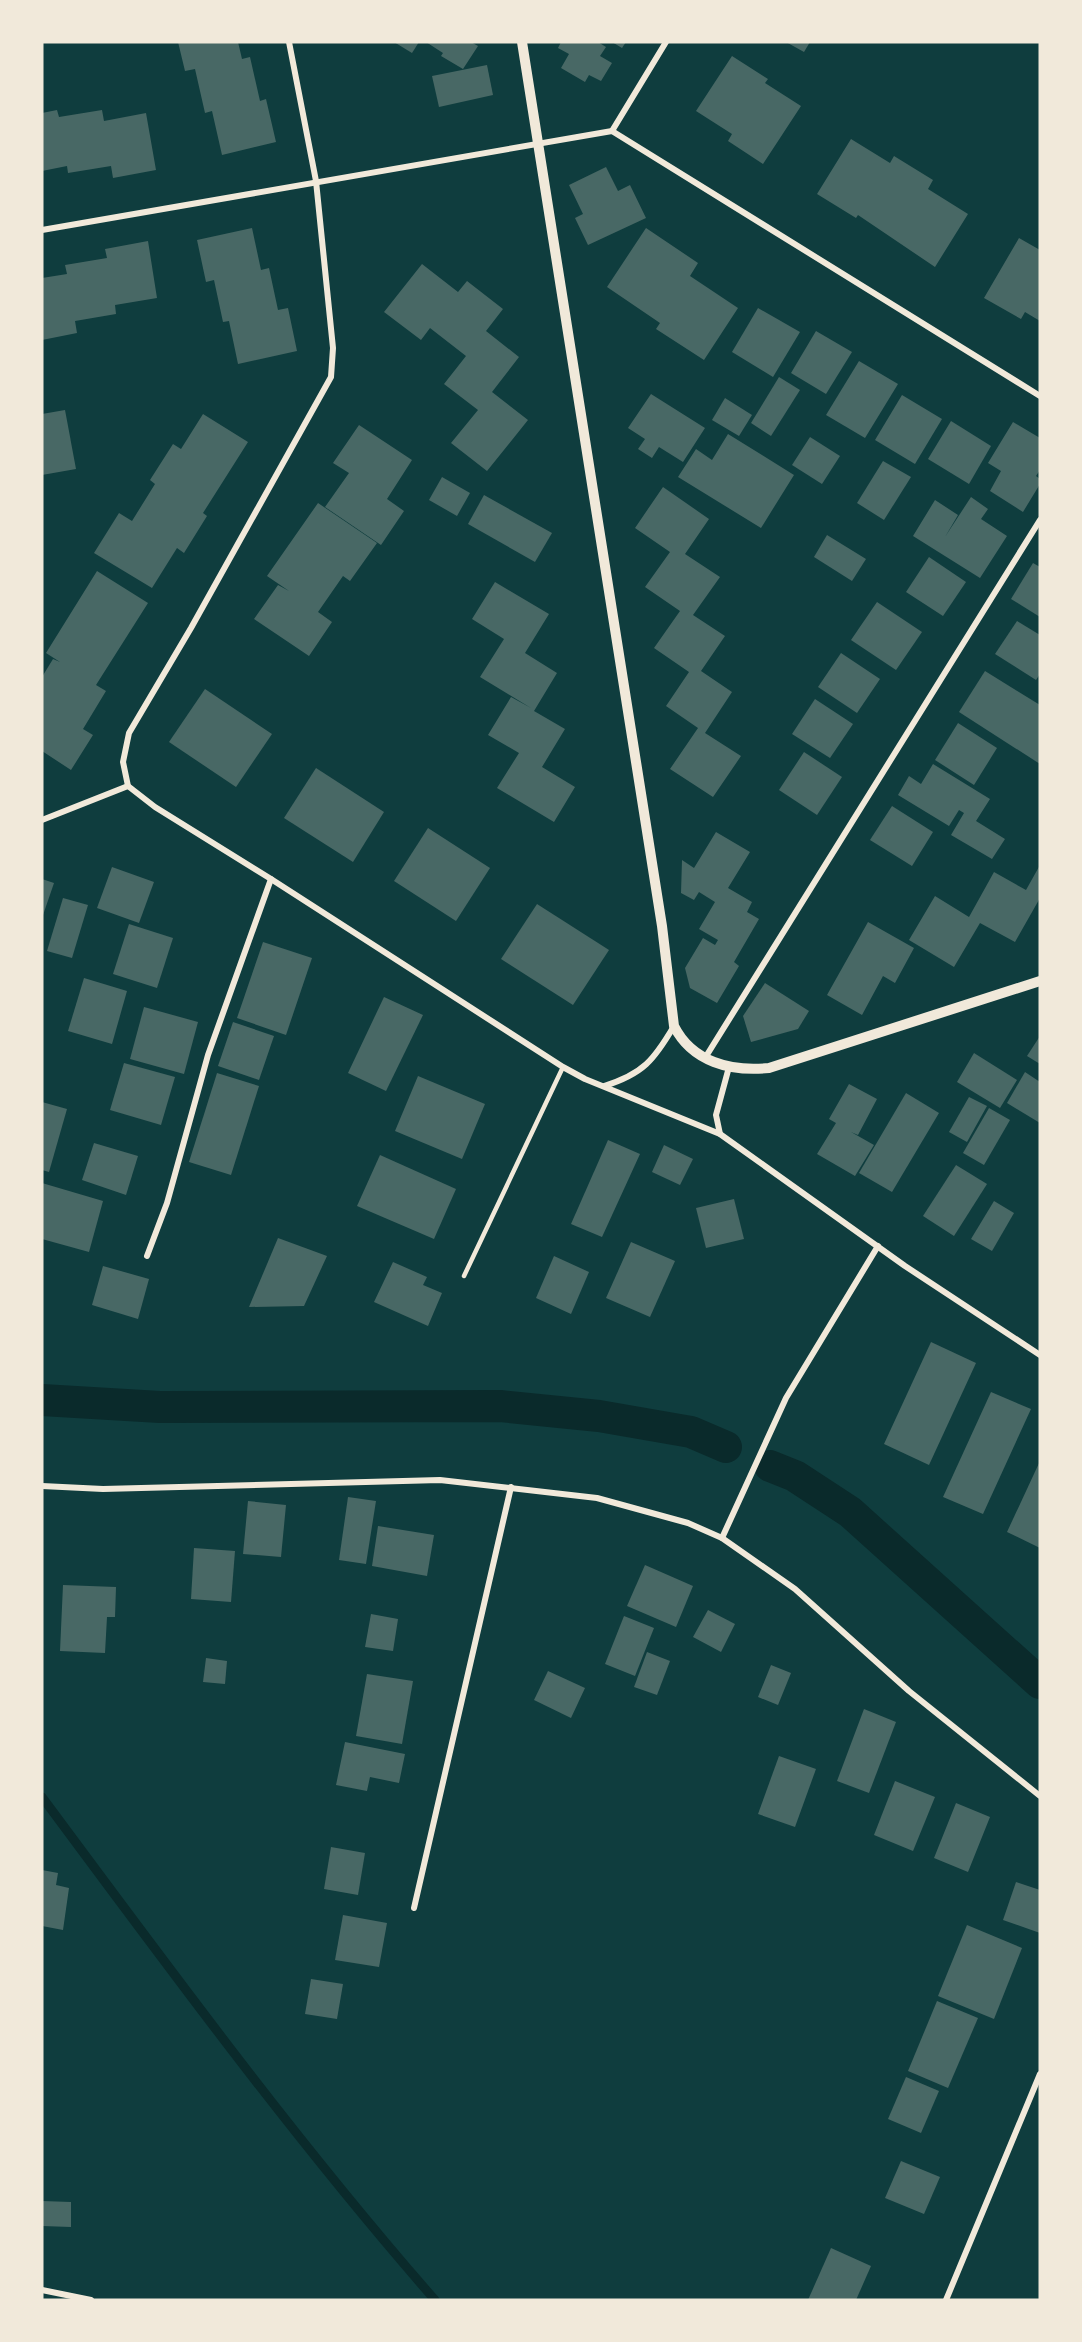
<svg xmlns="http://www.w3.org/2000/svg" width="1082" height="2342" viewBox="0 0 1082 2342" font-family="'Fira Sans',sans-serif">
  <rect width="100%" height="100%" fill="#0f3d3e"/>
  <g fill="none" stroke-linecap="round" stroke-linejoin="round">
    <!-- stream -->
    <path stroke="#0a2a2b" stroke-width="9" d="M42 1797C169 1968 295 2140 435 2300"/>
    <!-- canal -->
    <g stroke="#0a2a2b" stroke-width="32">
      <polyline points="42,1400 160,1407 500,1406 599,1416 691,1432 726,1447"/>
      <polyline points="770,1466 795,1476 850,1512 1040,1683"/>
    </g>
  </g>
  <!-- building -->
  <g fill="#486865">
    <polygon points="178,42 238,42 242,59 250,57 260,101 266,99 276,142 222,155 212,111 205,113 195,69 185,71"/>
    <polygon points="394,42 419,42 412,53"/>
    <polygon points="426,42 471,42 478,46 463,69 441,56 443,53"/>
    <polygon points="561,42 598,42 606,47 600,56 612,63 601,81 589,75 585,82 561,68 569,54 558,48"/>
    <polygon points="612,42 626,42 622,48"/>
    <polygon points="786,42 810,42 804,52"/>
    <polygon points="732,56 768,79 765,83 801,106 763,164 728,141 732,134 696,111"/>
    <polygon points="487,65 493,95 439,107 432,76"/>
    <polygon points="57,110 59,117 102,110 104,121 146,113 156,170 113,178 111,166 68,173 67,166 42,171 42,113"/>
    <polygon points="851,139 890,163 894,156 933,180 928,189 968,214 935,267 858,215 856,218 817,194"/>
    <polygon points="606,167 618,191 630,185 646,218 588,245 575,218 583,214 569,185"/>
    <polygon points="252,228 261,270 269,268 278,310 288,308 297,351 238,364 229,321 223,322 214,280 206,282 197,240"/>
    <polygon points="646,228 698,263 690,276 738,308 704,360 656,329 660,323 607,287"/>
    <polygon points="1019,238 1040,250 1040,321 1025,312 1021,319 984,298"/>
    <polygon points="148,241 157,298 115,305 116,314 75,321 77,333 42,340 42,278 67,274 65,265 107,258 105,249"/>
    <polygon points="422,264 458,292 467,281 503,309 486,331 519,357 492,392 528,420 487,471 451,443 478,410 444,384 466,356 430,328 421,340 384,312"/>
    <polygon points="758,308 800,332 773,377 732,352"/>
    <polygon points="816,331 852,352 826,394 791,373"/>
    <polygon points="859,361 898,384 865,438 826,415"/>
    <polygon points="779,377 800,390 771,436 751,423"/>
    <polygon points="651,394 705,428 683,462 659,447 652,458 638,449 645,439 628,428"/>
    <polygon points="902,395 942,419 915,464 875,440"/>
    <polygon points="725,398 752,415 739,436 712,420"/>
    <polygon points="65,410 76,469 42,475 42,414"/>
    <polygon points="203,414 248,442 203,513 207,516 184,553 177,548 152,588 94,553 119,513 132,521 155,484 150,480 173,444 181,449"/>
    <polygon points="951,421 991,446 969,484 928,459"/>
    <polygon points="1013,422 1040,438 1040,470 1036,476 1040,479 1040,484 1023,512 990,491 1001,471 988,463"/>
    <polygon points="359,425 412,460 387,499 404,511 381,545 325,507 349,473 333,463"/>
    <polygon points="728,434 794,475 761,528 678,477 696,449 712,460"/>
    <polygon points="810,437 840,456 822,484 792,465"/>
    <polygon points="883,461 911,477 884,520 857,503"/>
    <polygon points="442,477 470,493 457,516 429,500"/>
    <polygon points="663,487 709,519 685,554 720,577 693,615 725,636 701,671 732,692 705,733 741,756 713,797 670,769 698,728 666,706 689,672 654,648 680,611 645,587 670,552 635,528"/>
    <polygon points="484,495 552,533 535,562 468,524"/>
    <polygon points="971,497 988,509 981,519 1007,536 980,578 913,536 935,500 958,515 945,537"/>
    <polygon points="318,503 377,543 350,581 343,576 318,612 332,622 309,656 254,619 278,585 289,591 267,576"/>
    <polygon points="827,535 866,559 852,581 814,557"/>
    <polygon points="929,557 966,582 943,616 906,592"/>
    <polygon points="1033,563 1040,567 1040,617 1011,599"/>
    <polygon points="97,571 148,603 96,685 106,691 83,729 93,735 71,770 42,751 42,677 53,659 60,662 46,653"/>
    <polygon points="495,582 549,614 525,653 557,673 534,711 565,729 542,767 575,787 554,822 497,788 519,753 488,735 511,697 531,708 480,677 504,639 472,619"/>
    <polygon points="877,602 922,632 896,670 851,640"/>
    <polygon points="1017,621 1040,635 1040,674 1036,680 995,654"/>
    <polygon points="841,653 880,679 857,713 818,687"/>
    <polygon points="985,671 1040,705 1040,764 959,712"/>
    <polygon points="205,689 272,734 236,787 169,742"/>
    <polygon points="815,699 853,724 830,758 792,734"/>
    <polygon points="958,723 997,748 974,785 935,760"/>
    <polygon points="804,752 842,777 817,815 779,790"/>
    <polygon points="933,764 990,799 976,821 1005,839 992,859 951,835 964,813 959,810 949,826 898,795 909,776 921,784"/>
    <polygon points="316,768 384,812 353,862 284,818"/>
    <polygon points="892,806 933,832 912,866 870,840"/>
    <polygon points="428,828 490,868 456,921 394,881"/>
    <polygon points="716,832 750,852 728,888 752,902 747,912 759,919 734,962 739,966 717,1003 690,988 685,968 703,938 715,945 718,940 699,929 715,902 699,892 694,900 681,893 682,860 694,868"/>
    <polygon points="1040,865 1040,898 1015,942 980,923 954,967 909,940 935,896 969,917 994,872 1026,890"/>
    <polygon points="112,867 154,882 139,923 97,908"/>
    <polygon points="42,879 54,883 42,918"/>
    <polygon points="63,898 88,905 72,958 47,951"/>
    <polygon points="537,904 609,950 573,1005 501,959"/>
    <polygon points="868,922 914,948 895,983 883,976 862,1015 827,995"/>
    <polygon points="129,924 173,938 157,988 113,974"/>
    <polygon points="263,942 312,958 286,1035 237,1018"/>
    <polygon points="84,978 127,991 112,1044 68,1031"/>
    <polygon points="765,983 809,1011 798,1029 751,1042 743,1016"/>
    <polygon points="384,997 423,1015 386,1091 348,1073"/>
    <polygon points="144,1007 198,1022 184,1074 130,1059"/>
    <polygon points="233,1022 274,1036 259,1080 218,1066"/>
    <polygon points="1040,1036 1040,1064 1027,1056"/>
    <polygon points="974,1053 1017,1080 1000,1108 957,1082"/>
    <polygon points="124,1063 175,1077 161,1125 110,1110"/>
    <polygon points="1025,1072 1040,1082 1040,1123 1007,1103"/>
    <polygon points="217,1073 259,1086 231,1175 189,1162"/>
    <polygon points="418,1076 485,1104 462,1159 395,1131"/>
    <polygon points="849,1084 877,1099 858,1135 851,1132 874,1145 855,1176 817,1154 836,1123 829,1119"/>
    <polygon points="906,1093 939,1113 892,1192 859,1173"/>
    <polygon points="969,1097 987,1106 967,1142 949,1132"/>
    <polygon points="42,1102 67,1109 49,1172 42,1170"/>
    <polygon points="989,1108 1010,1120 984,1165 963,1153"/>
    <polygon points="608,1140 640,1154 602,1237 571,1224"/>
    <polygon points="94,1143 138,1156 126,1195 82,1180"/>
    <polygon points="664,1145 693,1159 680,1185 652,1172"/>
    <polygon points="380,1155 456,1189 434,1239 357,1206"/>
    <polygon points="956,1165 987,1184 954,1236 923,1216"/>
    <polygon points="42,1183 103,1201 89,1252 42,1239"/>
    <polygon points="734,1199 744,1239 706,1248 696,1208"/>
    <polygon points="994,1201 1014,1213 992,1251 971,1239"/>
    <polygon points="278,1238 327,1256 304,1306 249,1307"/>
    <polygon points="631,1242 675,1261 650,1317 606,1298"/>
    <polygon points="554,1256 589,1272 571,1314 536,1298"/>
    <polygon points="393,1262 427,1277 423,1285 442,1293 428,1326 374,1302"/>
    <polygon points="103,1266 149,1279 138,1319 92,1305"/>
    <polygon points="931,1342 976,1363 929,1465 884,1444"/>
    <polygon points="991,1392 1031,1409 983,1514 943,1497"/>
    <polygon points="1040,1461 1040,1548 1007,1532"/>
    <polygon points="348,1497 376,1501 366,1564 339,1560"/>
    <polygon points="248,1501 286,1505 281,1557 243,1554"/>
    <polygon points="378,1526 434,1535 427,1576 372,1566"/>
    <polygon points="194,1548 235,1551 231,1602 191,1599"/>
    <polygon points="645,1565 693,1586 676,1627 627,1606"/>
    <polygon points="63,1585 116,1587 115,1617 107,1617 105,1653 60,1651"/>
    <polygon points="708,1610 735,1624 721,1652 693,1637"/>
    <polygon points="371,1614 398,1619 393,1651 365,1647"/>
    <polygon points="624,1616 654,1628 635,1676 605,1664"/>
    <polygon points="647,1652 670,1661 657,1695 634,1687"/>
    <polygon points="206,1658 227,1661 225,1684 203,1682"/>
    <polygon points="771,1665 791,1673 778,1705 758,1697"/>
    <polygon points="548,1671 585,1688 571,1718 534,1700"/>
    <polygon points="367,1674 413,1681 402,1744 356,1736"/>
    <polygon points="864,1709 896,1722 869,1793 837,1781"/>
    <polygon points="345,1742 405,1754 399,1783 370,1777 367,1791 336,1785"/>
    <polygon points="779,1756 816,1769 795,1827 758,1814"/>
    <polygon points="895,1781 935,1797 913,1851 874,1835"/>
    <polygon points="956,1803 990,1817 968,1872 934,1858"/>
    <polygon points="331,1847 365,1853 358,1895 324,1889"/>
    <polygon points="42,1870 58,1873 56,1885 69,1888 63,1930 42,1926"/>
    <polygon points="1016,1882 1040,1890 1040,1933 1003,1920"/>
    <polygon points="343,1915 387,1923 379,1967 335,1960"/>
    <polygon points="967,1925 1022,1948 994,2019 938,1996"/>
    <polygon points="311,1979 343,1984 337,2019 305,2014"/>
    <polygon points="937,2001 978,2018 948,2088 908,2071"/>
    <polygon points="906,2077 939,2091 921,2133 888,2119"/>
    <polygon points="901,2161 940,2177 924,2214 885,2198"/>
    <polygon points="42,2201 71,2202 71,2227 42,2226"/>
    <polygon points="831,2248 871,2266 856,2300 808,2300"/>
  </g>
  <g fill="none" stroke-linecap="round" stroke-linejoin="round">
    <!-- service -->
    <polyline stroke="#f1e9da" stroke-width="4.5" points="464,1276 563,1067"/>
    <!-- minor -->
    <g stroke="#f1e9da" stroke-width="6">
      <polyline points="289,42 316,181 333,348 331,377 191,628 129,733 123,762 128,786 155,807 271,879 563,1067 585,1079 720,1134 905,1266 1040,1355"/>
      <polyline points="612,131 666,42"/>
      <polyline points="42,230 612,131 1040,396"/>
      <polyline points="42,820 128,786"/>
      <polyline points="705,1058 1040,520"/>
      <path d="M604 1086C643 1074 654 1060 674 1026"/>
      <polyline points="720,1134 716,1115 729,1067"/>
      <polyline points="147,1256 167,1203 208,1055 271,879"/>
      <polyline points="42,1486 103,1489 440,1480 597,1498 688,1523 722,1538 795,1589 909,1691 1040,1796"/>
      <polyline points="722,1538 786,1398 878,1246"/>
      <polyline points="414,1908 511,1487"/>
      <polyline points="42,2290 91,2300"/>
      <polyline points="946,2300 1040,2074"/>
    </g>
    <!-- tertiary -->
    <path stroke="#f1e9da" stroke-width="10" d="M522 42 662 926 674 1026C692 1062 731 1072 769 1068L1040 981"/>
  </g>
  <!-- border -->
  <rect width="1082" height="2342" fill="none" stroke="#f1e9da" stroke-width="87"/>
</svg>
